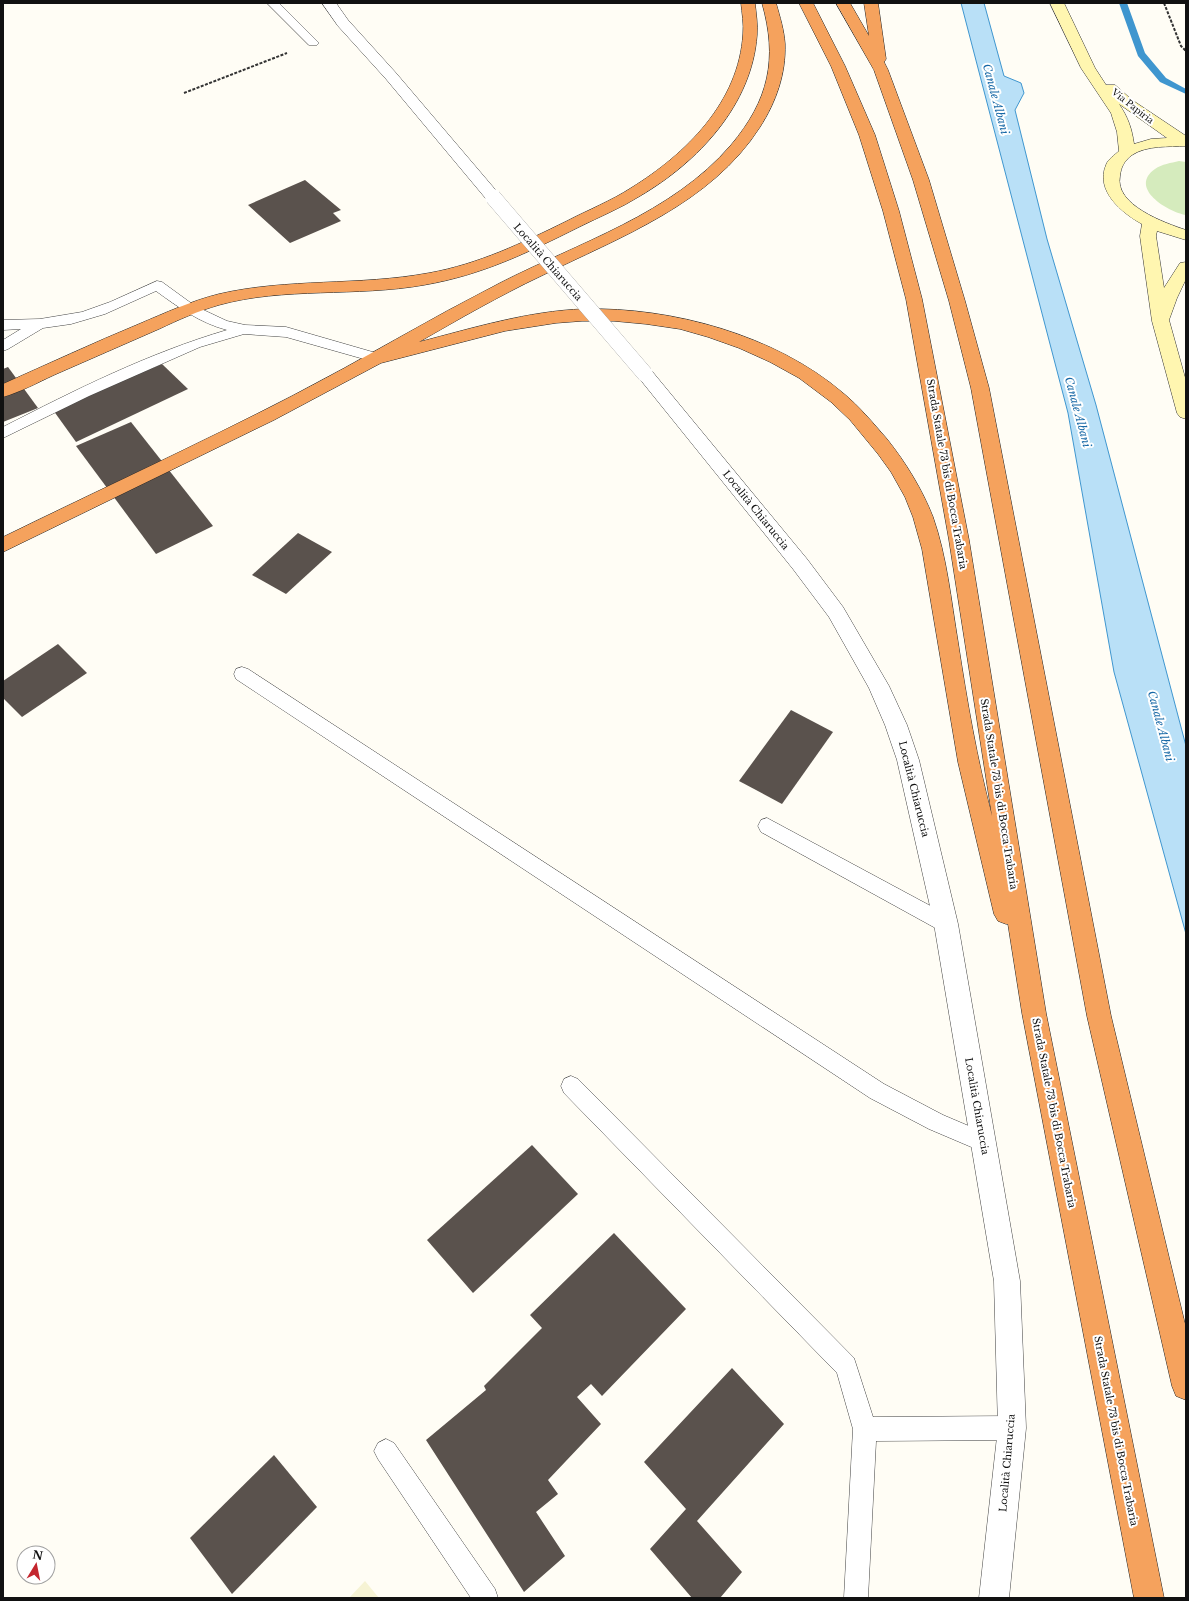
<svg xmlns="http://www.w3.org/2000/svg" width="1189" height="1601" viewBox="0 0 1189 1601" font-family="'Libre Baskerville',serif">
  <rect width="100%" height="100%" fill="#fffdf5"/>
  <!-- farmland -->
  <polygon fill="#f6f3d4" points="365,1581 379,1598 349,1598"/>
  <!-- green -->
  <path fill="#d5ebbd" d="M1179 161 1186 162V215C1168 212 1128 188 1155 169 1162 164 1171 163 1179 161Z"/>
  <!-- water -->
  <polygon fill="#b9e0f7" stroke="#3f96cf" points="961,3 984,3 1004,76 1021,83 1024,93 1015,110 1047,239 1096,405 1186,746 1186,934 1114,672 1068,413"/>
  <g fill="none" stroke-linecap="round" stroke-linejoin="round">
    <!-- stream -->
    <polygon fill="#3f96cf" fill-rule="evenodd" points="1119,3 1127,3 1145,53 1166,78 1186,89 1186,94 1160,82 1138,56"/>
  </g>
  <!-- building -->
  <g fill="#5a524d">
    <polygon points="305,180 341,210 333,213 341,221 290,243 248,205"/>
    <polygon points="162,364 188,389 76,442 53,410"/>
    <polygon points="8,367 38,408 3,422 3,369"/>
    <polygon points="131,422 213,526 156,554 76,446"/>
    <polygon points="298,533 332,552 286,594 252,575"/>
    <polygon points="58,644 87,673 22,717 3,698 3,681"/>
    <polygon points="791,710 833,732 782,804 739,781"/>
    <polygon points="532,1145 578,1194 473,1293 427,1240"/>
    <polygon points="614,1233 686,1309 602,1396 591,1384 577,1397 601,1424 548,1480 558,1494 536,1512 565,1556 524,1592 426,1440 486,1390 484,1386 542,1328 530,1315"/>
    <polygon points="732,1368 784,1424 697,1521 742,1572 720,1598 692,1598 650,1549 686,1509 644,1462"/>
    <polygon points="274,1455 317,1507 232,1594 190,1538"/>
  </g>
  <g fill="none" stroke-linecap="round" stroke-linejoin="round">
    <!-- lane casing -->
    <g stroke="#444" stroke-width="1">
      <g id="lane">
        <polygon points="267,3 279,3 319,43 317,45 309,45"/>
        <path d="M157 281 162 282 195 306 227 321 245 325 286 327 383 355 385 358 383 361 378 363 286 337 244 334 200 347 89 396 3 438V427C75 390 149 353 227 330 200 323 178 307 156 291L105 314 71 324 43 328 8 349 3 351V340L21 329 3 330V320L40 319 82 312 110 302Z"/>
        <polygon points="242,667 248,669 884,1084 943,1115 990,1135 993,1142 990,1149 983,1152 976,1149 929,1129 870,1098 236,679 234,674 236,669"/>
        <polygon points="767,818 953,918 956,924 953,930 946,933 939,930 761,832 758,826 761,820"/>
        <polygon points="571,1076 578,1079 854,1358 873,1417 1012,1416 1020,1420 1024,1428 1020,1436 1012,1440 876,1441 868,1598 844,1598 853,1429 837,1373 564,1093 561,1086 564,1079"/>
        <polygon points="386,1439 394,1443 495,1589 498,1598 471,1598 378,1459 374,1451 378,1443"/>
      </g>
    </g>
    <!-- street casing -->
    <g stroke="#444" stroke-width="1">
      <g id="street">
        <polygon points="322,3 336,3 348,20 396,73 499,194 501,197 499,200 493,202 487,200 386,79 338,26"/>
        <polygon points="645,368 651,370 807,559 843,607 889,686 907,725 919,760 958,924 1020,1281 1026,1428 1009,1598 979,1598 998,1428 994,1281 934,924 897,760 885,725 869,688 829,617 793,569 639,378 636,374 639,370"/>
      </g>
    </g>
    <!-- secondary casing -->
    <g stroke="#333" stroke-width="1">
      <path id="secondary" d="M1050 3H1064L1095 68 1106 85H1115L1132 100 1186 136V146C1169 147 1147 145 1132 155 1124 161 1121 167 1120 176 1114 205 1165 223 1186 230V240L1157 231 1156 236 1164 288 1180 263 1186 262V279L1177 298 1169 320 1186 381V419L1180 417 1177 413 1152 321 1140 236 1142 224C1122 213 1095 191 1106 165 1108 159 1115 155 1119 151L1117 132 1111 113 1081 68ZM1119 104 1122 106 1167 138 1151 139 1134 144C1132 129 1128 117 1119 104Z"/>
    </g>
    <!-- highway casing -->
    <g stroke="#222" stroke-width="1">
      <g id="highway">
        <path d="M741 3H755C756 13 758 25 757 35 752 105 698 162 640 196 621 208 599 217 579 227 527 253 482 275 424 285 357 297 283 287 219 305 198 311 178 320 159 329 124 344 89 360 54 375 37 383 20 392 3 397V384C48 364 93 343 139 324 165 313 191 301 219 294 288 278 359 286 429 273 479 264 522 243 567 221 588 210 611 201 631 188 686 154 739 102 743 34 744 24 742 13 741 3Z"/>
        <path d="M762 3H776C780 17 784 30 785 44 786 74 776 102 760 127 711 204 620 237 541 276 499 296 459 319 419 342 473 328 528 311 584 309 672 307 775 335 843 393 859 406 873 423 887 439 906 463 922 489 933 517 947 557 951 600 958 642 967 701 977 759 992 816L949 540 906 299 883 211 859 135 831 66 799 3H813L845 66 875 135 899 211 922 299 969 540 1046 1013 1164 1598H1134L1022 1013 1008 924H1006L998 921 994 914 958 762 922 549 913 517 905 497 891 472 878 454 850 420 831 402 799 378 770 362 739 348 708 337 680 329 646 324 614 321H582L556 323 505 331 381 363 274 420 3 552V537C99 490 197 445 292 396 362 360 429 319 500 283 578 243 672 214 731 145 769 100 778 59 762 3Z"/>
        <polygon points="836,3 850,3 869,36 864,3 878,3 886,59 884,62 888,70 929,180 965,301 989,388 1111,1016 1186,1328 1186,1400 1176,1396 1172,1386 1087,1016 971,388 949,301 913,180 874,70"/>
      </g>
    </g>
    <!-- path -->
    <g stroke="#333" stroke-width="2" stroke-dasharray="3 1.5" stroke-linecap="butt">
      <polyline points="1164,3 1181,46 1186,51"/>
      <polyline points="184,93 287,53"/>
    </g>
    <!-- lane -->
    <use href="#lane" fill="#fff" fill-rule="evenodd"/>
    <!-- street -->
    <use href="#street" fill="#fff" fill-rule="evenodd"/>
    <!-- secondary -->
    <use href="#secondary" fill="#fff6b0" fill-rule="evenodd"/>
    <!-- highway -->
    <use href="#highway" fill="#f5a25d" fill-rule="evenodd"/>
    <!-- street-bridge casing -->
    <g stroke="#444" stroke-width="16" stroke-linecap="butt">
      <polyline id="street-bridge" points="493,197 645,374"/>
    </g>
    <!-- street-bridge -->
    <use href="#street-bridge" stroke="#fff" stroke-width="16"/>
  </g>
  <g text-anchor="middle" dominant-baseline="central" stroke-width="4" stroke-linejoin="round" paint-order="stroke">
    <!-- far-street labels -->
    <g font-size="9" fill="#111" stroke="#fff">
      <text transform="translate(1133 106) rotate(38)">Via Papiria</text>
    </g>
    <!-- street labels -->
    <g font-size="10" fill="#111" stroke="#fff">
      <text transform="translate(548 262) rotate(49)">Località Chiaruccia</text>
      <text transform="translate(947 474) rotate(80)">Strada Statale 73 bis di Bocca Trabaria</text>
      <text transform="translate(756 510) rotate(51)">Località Chiaruccia</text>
      <text transform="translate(914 789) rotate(76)">Località Chiaruccia</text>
      <text transform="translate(999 794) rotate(81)">Strada Statale 73 bis di Bocca Trabaria</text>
      <text transform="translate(977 1106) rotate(80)">Località Chiaruccia</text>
      <text transform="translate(1054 1113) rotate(79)">Strada Statale 73 bis di Bocca Trabaria</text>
      <text transform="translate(1116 1431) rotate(79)">Strada Statale 73 bis di Bocca Trabaria</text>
      <text transform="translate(1007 1463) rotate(-85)">Località Chiaruccia</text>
    </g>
    <!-- water labels -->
    <g font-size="11" font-style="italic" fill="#1768a6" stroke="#fff">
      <text transform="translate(996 99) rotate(75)">Canale Albani</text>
      <text transform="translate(1078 412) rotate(75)">Canale Albani</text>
      <text transform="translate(1161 726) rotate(75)">Canale Albani</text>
    </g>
  </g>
  <!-- border -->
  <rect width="1189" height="1601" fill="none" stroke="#111111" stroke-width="8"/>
  <!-- north arrow -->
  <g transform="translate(36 1565) rotate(10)"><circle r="19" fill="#ffffff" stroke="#a0a0a0"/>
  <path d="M0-3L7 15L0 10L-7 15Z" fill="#c4262e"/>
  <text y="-6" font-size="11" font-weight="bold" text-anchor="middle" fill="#111111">N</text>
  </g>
</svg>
